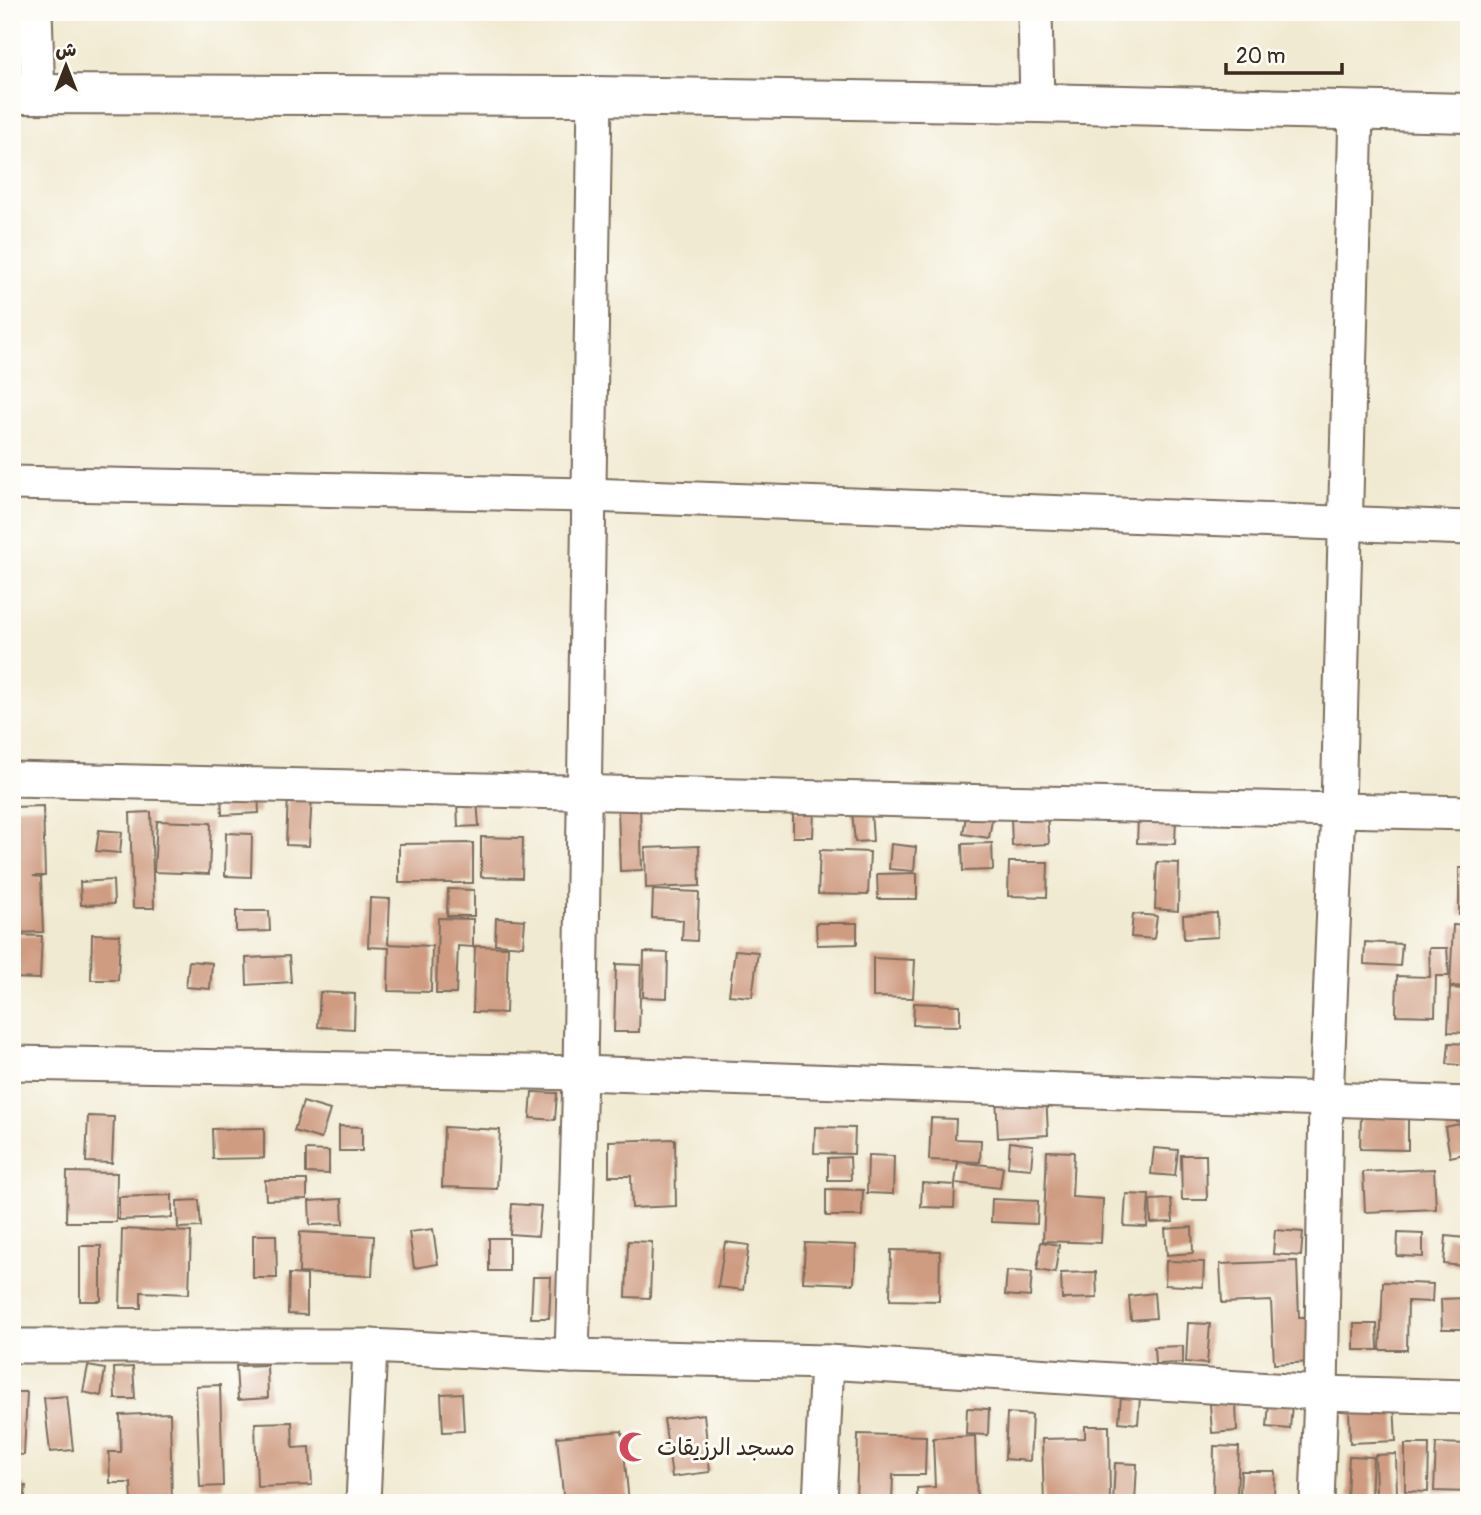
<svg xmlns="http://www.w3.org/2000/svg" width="1481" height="1515" viewBox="0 0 1481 1515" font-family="Pangolin,'Playpen Sans Arabic',sans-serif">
  <rect width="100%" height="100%" fill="#fdfcf7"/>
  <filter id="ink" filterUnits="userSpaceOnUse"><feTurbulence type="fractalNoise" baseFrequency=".0143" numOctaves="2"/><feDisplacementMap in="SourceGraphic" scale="14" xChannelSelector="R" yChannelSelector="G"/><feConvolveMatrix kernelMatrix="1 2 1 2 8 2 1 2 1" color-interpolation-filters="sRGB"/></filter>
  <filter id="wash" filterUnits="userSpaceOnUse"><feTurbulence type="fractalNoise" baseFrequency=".00686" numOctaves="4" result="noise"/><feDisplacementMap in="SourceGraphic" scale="28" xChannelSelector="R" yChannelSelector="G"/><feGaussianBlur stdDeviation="1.57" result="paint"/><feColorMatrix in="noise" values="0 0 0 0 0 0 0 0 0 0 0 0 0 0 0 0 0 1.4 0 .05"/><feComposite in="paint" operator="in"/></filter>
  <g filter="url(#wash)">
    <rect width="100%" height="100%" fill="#f1ead2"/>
    <g id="blocks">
      <!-- building -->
      <g fill="#cf9b81">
        <polygon points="258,790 259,813 222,815 221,792"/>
        <polygon points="288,794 312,795 309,846 286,845"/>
        <polygon points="477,800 479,826 458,827 457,801"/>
        <polygon points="43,806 45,876 33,876 41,877 43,932 12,933 12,807"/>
        <polygon points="618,806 640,806 642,870 620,871"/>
        <polygon points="967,810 993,814 989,838 963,834"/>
        <polygon points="793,811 814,811 813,837 793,837"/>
        <polygon points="871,811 873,841 855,842 852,812"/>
        <polygon points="151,812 154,908 133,908 130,813"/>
        <polygon points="1047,815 1049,844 1012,846 1011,817"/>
        <polygon points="1138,817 1176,818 1175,844 1137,843"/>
        <polygon points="157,821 211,823 209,874 154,872"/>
        <polygon points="99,830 122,832 120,853 96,851"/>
        <polygon points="226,833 252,834 251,877 225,876"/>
        <polygon points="481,837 523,838 522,878 481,877"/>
        <polygon points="473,843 473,883 399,883 399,844"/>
        <polygon points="992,843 993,870 963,871 962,844"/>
        <polygon points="891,844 916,847 914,871 889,869"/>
        <polygon points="699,846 700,886 646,888 645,848"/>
        <polygon points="820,850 870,852 868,895 818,894"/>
        <polygon points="1009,862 1048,862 1047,897 1008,896"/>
        <polygon points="1157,862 1179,863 1178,911 1155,909"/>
        <rect x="1459" y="868" width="10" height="47"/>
        <polygon points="917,873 917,899 878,899 877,874"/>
        <polygon points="113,880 114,904 81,905 80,882"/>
        <polygon points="448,889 474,890 474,916 447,916"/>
        <polygon points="653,890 699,892 697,941 682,940 683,920 652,918"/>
        <polygon points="370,898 390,899 388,944 432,946 431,992 388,991 389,948 368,947"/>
        <polygon points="236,911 269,911 270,931 236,932"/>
        <polygon points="1217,913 1218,937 1184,939 1183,915"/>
        <polygon points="1133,914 1157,916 1154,939 1131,937"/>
        <polygon points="438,918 473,919 473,947 458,946 456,994 436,994"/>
        <polygon points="496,918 525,920 523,946 495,944"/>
        <polygon points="816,923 857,923 857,944 817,945"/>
        <polygon points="1453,925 1469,926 1469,987 1450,986"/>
        <polygon points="92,934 120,935 118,980 91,980"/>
        <polygon points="12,935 42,936 40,979 12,978"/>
        <polygon points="1365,942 1402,944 1400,966 1364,964"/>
        <polygon points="475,946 508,947 506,1013 473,1012"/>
        <polygon points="1429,948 1447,948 1449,976 1436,976 1435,1016 1396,1015 1397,976 1430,977"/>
        <polygon points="735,950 758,952 752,997 729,995"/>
        <polygon points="644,952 668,953 667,998 643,997"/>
        <polygon points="289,956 291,982 247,985 246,958"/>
        <polygon points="873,958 915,960 913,998 873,997"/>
        <polygon points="189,961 212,963 210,989 186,987"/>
        <polygon points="616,964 641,965 639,1032 614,1032"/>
        <polygon points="1450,988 1469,989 1469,1033 1448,1032"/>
        <polygon points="320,992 355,994 354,1029 318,1027"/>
        <polygon points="914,1003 960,1005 960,1026 913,1025"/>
        <polygon points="1449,1043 1469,1044 1469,1066 1447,1064"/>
        <polygon points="1046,1091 1048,1135 998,1138 996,1094"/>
        <polygon points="532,1092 557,1093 555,1120 530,1118"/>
        <polygon points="303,1102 330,1110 321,1139 294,1131"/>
        <polygon points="88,1116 114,1117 112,1163 86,1162"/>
        <polygon points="1361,1116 1408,1117 1408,1150 1360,1149"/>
        <polygon points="931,1118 956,1119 955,1139 981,1140 980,1162 929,1160"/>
        <polygon points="1469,1122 1469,1153 1450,1157 1445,1127"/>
        <polygon points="339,1126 362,1127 362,1151 339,1151"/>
        <polygon points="444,1127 500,1130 497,1189 442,1187"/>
        <polygon points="815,1127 855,1128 854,1154 814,1153"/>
        <polygon points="264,1128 264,1158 213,1159 212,1129"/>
        <polygon points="675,1139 676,1206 632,1208 631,1176 609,1176 609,1141"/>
        <polygon points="1010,1142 1033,1145 1031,1169 1008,1167"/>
        <polygon points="1154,1148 1178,1150 1175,1176 1151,1174"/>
        <polygon points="306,1150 329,1151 329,1174 306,1173"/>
        <polygon points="1047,1151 1074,1152 1072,1197 1103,1199 1101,1243 1043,1241"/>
        <polygon points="868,1155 894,1156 893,1194 867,1193"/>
        <polygon points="1181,1155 1206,1155 1207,1200 1182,1200"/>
        <polygon points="850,1157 851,1180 828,1180 828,1158"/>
        <polygon points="958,1162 1003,1167 1000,1188 955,1183"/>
        <polygon points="1434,1169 1436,1209 1365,1212 1363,1172"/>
        <polygon points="67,1172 117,1173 116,1222 66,1222"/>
        <polygon points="265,1180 307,1180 307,1199 266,1200"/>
        <polygon points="922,1183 955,1185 954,1208 921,1207"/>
        <polygon points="826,1189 863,1190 862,1216 826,1216"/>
        <polygon points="12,1193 18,1194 17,1218 12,1218"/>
        <polygon points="1126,1194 1149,1195 1147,1227 1124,1226"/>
        <polygon points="172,1195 172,1218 119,1220 119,1197"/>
        <polygon points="342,1199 343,1224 310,1225 309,1201"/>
        <polygon points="992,1199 1038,1201 1037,1224 991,1222"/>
        <polygon points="1171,1199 1173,1222 1151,1223 1150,1200"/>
        <polygon points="199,1200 201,1227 178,1228 177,1201"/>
        <polygon points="512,1204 541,1206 538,1236 510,1234"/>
        <polygon points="1192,1227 1193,1253 1167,1255 1165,1229"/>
        <polygon points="122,1229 191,1232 189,1294 141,1292 141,1308 120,1308"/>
        <polygon points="433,1229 438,1264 414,1268 409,1232"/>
        <polygon points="1275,1230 1303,1232 1301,1256 1273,1254"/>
        <polygon points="300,1232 374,1236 372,1276 299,1273"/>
        <polygon points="1398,1233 1423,1234 1423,1257 1397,1256"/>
        <polygon points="253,1235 276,1235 277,1278 253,1278"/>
        <polygon points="1446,1236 1465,1238 1463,1266 1444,1264"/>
        <rect x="489" y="1238" width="20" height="33"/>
        <polygon points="628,1241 652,1242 650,1298 626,1297"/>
        <polygon points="725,1242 749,1245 743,1290 718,1287"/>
        <polygon points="1041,1242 1059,1245 1055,1273 1037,1270"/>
        <polygon points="805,1243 856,1245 854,1284 803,1282"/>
        <rect x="80" y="1246" width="21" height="55"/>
        <polygon points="891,1250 940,1251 939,1301 890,1300"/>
        <polygon points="1166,1261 1204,1262 1203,1287 1165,1285"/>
        <polygon points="1297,1261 1299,1317 1312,1317 1313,1362 1274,1364 1271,1301 1222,1303 1220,1264"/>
        <polygon points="1007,1271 1032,1272 1030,1297 1005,1295"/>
        <polygon points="1096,1272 1097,1298 1062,1299 1061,1273"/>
        <polygon points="289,1274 307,1275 307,1315 288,1314"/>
        <polygon points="533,1277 551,1277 549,1318 531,1318"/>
        <polygon points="1383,1282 1433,1284 1432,1302 1408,1301 1407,1350 1380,1350"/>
        <polygon points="1154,1293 1156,1318 1131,1320 1129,1296"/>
        <polygon points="1465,1298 1466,1329 1442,1329 1441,1299"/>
        <polygon points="1188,1323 1210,1324 1207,1364 1186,1362"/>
        <polygon points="1354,1324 1377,1324 1378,1350 1354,1350"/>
        <polygon points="1183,1346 1183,1363 1155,1364 1154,1347"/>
        <polygon points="267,1365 268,1398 238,1400 236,1366"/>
        <polygon points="88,1366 105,1369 101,1396 83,1392"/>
        <polygon points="133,1367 135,1399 115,1399 114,1368"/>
        <polygon points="220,1385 223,1486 200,1487 196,1386"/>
        <polygon points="12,1392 27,1392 24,1455 12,1454"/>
        <polygon points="462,1393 464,1431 443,1432 441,1394"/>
        <polygon points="1121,1395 1140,1397 1138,1424 1119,1422"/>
        <polygon points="67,1396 73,1450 50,1452 44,1398"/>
        <polygon points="1236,1402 1237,1431 1212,1433 1210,1404"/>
        <polygon points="1269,1402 1292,1404 1290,1429 1267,1427"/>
        <polygon points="1394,1404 1396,1441 1350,1443 1349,1405"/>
        <polygon points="967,1408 989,1409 988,1435 966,1434"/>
        <polygon points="170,1413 172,1503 132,1503 131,1483 110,1483 109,1452 121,1452 120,1415"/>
        <polygon points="1007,1413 1032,1415 1030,1461 1005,1459"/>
        <polygon points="704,1414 710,1472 672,1477 664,1419"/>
        <polygon points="292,1422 293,1448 310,1447 312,1485 257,1487 255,1423"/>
        <polygon points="1085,1426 1109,1426 1110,1503 1044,1503 1042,1439 1085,1438"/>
        <polygon points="622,1431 629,1503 564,1503 557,1437"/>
        <polygon points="858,1434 926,1436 925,1475 893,1475 892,1503 856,1503"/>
        <polygon points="975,1436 977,1503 917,1503 917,1488 935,1487 933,1438"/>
        <polygon points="1436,1443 1469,1444 1469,1492 1434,1491"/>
        <polygon points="1405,1444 1429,1444 1428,1492 1405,1491"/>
        <polygon points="1214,1446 1239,1447 1237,1497 1213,1496"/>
        <polygon points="1396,1454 1397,1494 1376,1494 1375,1455"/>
        <polygon points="1349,1456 1373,1457 1371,1499 1347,1497"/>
        <polygon points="1115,1463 1137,1464 1135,1503 1113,1503"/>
        <polygon points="1241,1471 1275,1471 1274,1496 1240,1495"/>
        <polygon points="12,1485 26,1486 24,1503 12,1503"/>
      </g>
    </g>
  </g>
  <g filter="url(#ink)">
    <use href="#blocks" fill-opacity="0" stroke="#7b6d5d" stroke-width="2"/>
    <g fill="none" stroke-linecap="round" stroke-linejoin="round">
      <!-- street casing -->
      <g stroke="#7b6d5d" stroke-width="37">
        <g id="street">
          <polyline points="35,12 38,95"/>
          <polyline points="1035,12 1037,103"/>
          <polyline points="12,483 589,495 1469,528"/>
          <polyline points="12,779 1469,813"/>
          <polyline points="12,1063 580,1073 1469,1104"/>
          <polyline points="12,1346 370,1346 572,1356 827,1362 1321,1393 1469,1397"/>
          <polyline points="572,1356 580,1073 595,96"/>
          <polyline points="363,1503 370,1346"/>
          <polyline points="820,1503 827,1362"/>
          <polyline points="1317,1503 1321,1393 1326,1100 1338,808 1356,111"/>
        </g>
      </g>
      <!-- secondary casing -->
      <g stroke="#7b6d5d" stroke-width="42">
        <polyline id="secondary" points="12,94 595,96 1037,103 1469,113"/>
      </g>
      <!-- street -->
      <use href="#street" stroke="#fff" stroke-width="33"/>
      <!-- secondary -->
      <use href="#secondary" stroke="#fff" stroke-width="38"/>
    </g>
  </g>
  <!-- icons -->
  <defs>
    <g id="mosque-bare" transform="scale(2.415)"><path d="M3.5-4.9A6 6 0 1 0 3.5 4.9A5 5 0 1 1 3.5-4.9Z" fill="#d1495b" stroke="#fdfcf7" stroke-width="2.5" paint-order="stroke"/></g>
  </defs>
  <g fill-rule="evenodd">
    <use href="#mosque-bare" x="634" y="1447"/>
  </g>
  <g text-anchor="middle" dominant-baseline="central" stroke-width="6" stroke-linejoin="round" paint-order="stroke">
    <!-- poi labels -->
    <g font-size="23" fill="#3b2a1e" stroke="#fdfcf7" text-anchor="start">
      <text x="657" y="1447">مسجد الرزيقات</text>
    </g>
  </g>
  <!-- margin -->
  <rect width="1481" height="1515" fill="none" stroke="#fdfcf7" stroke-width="42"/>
  <!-- north arrow -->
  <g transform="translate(66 66)" stroke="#fdfcf7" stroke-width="5" paint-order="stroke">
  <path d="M0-5L12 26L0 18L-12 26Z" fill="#3b2a1e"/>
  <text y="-10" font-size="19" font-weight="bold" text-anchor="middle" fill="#3b2a1e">ش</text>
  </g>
  <!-- scale -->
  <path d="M1226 63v10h116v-10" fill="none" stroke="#3b2a1e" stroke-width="3.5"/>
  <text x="1236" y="63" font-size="21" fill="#3b2a1e" stroke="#fdfcf7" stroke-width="5" paint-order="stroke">20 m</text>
</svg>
